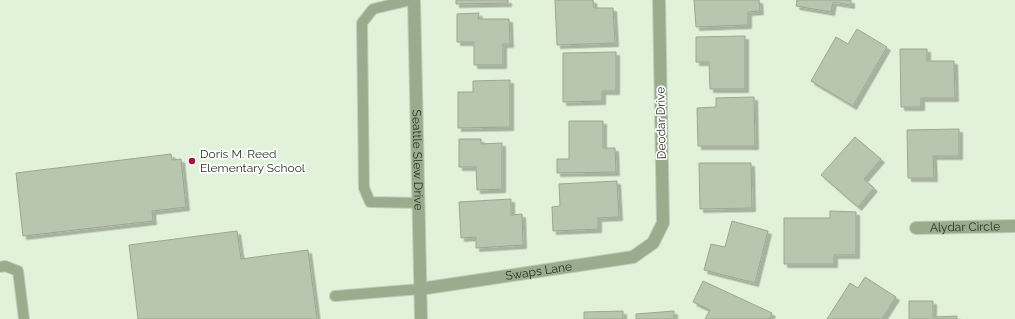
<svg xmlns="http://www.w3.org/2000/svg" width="1015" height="319" viewBox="0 0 1015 319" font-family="Raleway,sans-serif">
  <defs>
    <filter id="shadow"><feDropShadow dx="3.5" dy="3.5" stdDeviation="0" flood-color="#0004"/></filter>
  </defs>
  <rect width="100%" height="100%" fill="#e2f1d9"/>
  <!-- building -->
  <g fill="#b8c6af" stroke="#9aa891" filter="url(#shadow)">
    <polygon points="456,0 508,0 508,3 456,4"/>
    <polygon points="555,0 593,0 594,8 613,8 615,43 557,45"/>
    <polygon points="694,0 759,0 760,11 748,12 748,25 696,27"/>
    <polygon points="797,0 851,0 851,5 833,2 831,12 796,6"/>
    <polygon points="479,13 478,19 509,19 510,44 503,44 503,65 474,65 474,42 457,42 457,14"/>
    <polygon points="857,29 887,47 853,106 811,81 836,37 848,44"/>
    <polygon points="745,36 745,89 710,89 709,62 696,62 696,37"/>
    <polygon points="900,49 927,49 927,61 954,61 955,98 921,98 921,107 901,107"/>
    <polygon points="616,52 616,91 602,91 602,101 563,102 563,53"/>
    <polygon points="510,80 510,127 458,128 458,92 473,92 473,81"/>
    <polygon points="754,97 755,146 698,146 697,108 716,107 716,98"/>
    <polygon points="569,121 603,121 603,148 615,148 616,172 557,173 557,159 569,159"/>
    <polygon points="959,129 959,156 933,156 934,178 908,178 907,130"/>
    <polygon points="855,137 881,159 864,179 874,188 858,207 821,175"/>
    <polygon points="459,139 481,139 481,144 502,143 502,189 477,190 476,167 459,167"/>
    <polygon points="171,154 172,160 181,159 186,207 152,211 153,221 23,236 16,173"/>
    <polygon points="699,163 751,163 752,208 700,209"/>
    <polygon points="617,181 619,217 598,218 598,229 553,231 552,207 560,206 559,184"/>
    <polygon points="511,199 511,215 522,214 523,245 476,248 476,237 461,238 459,202"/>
    <polygon points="830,211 856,212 856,255 834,255 834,264 784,264 784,218 830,218"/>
    <polygon points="732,221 768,231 755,283 704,270 711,244 725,247"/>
    <polygon points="237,231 241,259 308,250 317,319 138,319 129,245"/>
    <polygon points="865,277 896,297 882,319 827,319 850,283 858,288"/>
    <polygon points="703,281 772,313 769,319 705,319 710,310 693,302"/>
    <polygon points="909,301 933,301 933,317 957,316 957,319 909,319"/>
    <polygon points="623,311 623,319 584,319 584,312"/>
    <polygon points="674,311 674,319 636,319 636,314"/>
  </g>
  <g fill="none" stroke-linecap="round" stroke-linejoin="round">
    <!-- lane casing -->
    <g stroke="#c1ceb9" stroke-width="12">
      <g id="lane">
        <polyline points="411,0 373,9 362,23 364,188 370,202 419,203"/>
        <polyline points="0,267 5,266 18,271 24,319"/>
        <polyline points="335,296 420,289"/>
      </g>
    </g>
    <!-- street casing -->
    <g stroke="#c1ceb9" stroke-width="14">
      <g id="street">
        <path id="s1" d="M414 0 421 319"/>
        <path id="s2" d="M916 228 1015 226"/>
        <path id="s3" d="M420 289 633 257 653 243 663 223 659 0"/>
      </g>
    </g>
    <!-- lane -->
    <use href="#lane" stroke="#99ac8e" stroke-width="10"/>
    <!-- street -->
    <use href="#street" stroke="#99ac8e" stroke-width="12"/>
  </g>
  <!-- markers -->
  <circle fill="#a81241" stroke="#fff" stroke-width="1.5" cx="192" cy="161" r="4"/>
  <g text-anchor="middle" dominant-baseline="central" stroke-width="3.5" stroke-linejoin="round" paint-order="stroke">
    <!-- street labels -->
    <g font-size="12" fill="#2b3128" stroke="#fff">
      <text transform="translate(661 123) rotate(-91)">Deodar Drive</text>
      <text stroke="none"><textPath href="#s1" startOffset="160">Seattle Slew Drive</textPath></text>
      <text stroke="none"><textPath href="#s2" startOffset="49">Alydar Circle</textPath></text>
      <text stroke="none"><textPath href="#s3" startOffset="120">Swaps Lane</textPath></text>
    </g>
    <!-- poi labels -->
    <g font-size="12" fill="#2b3128" stroke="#fff" text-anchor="start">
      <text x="200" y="154">Doris M. Reed<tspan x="200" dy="14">Elementary School</tspan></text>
    </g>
  </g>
</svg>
